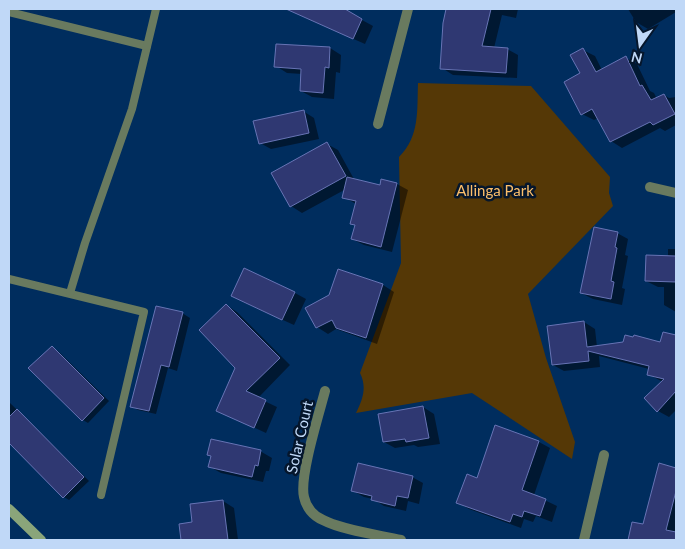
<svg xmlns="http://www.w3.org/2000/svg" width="685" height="549" viewBox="0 0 685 549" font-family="Lato,sans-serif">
  <rect width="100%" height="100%" fill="#002d5e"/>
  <!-- green -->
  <path fill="#553806" d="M418 83 531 86 610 177 609 193 613 206 528 294 546 358 575 442 572 459 472 393 356 413C363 399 367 387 360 373L401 263 399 157C420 136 417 110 418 83Z"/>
  <!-- shadow -->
  <g fill="#0007">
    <polygon points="296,9 342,9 373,26 365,44 306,18 295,12"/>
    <polygon points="448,9 518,9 516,18 502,15 494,48 507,49 518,55 517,78 453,75 442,68 444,23"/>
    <polygon points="628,9 676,9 676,12 648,29 636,22"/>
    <polygon points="330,48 341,55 340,73 336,72 334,99 312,97 301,91 302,74 287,73 276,66"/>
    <polygon points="583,50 595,56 602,70 626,58 637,64 650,91 654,93 657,99 664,95 669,98 676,97 676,125 665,131 660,128 622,148 611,141 598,118 594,120 582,114 581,74"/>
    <polygon points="303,111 314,118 319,139 271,149 260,143"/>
    <polygon points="327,144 338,150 355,181 381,187 382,180 397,184 408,190 392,252 364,245 352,239 356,225 356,204 344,197 346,189 302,213 291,206"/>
    <polygon points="617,233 628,239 625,255 628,256 622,288 625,289 622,305 593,299 581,293"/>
    <polygon points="668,249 676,249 676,312 664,305 664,287 658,287 646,281 668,257"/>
    <polygon points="338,270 383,285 394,292 377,344 336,329 328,334 317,327 330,296"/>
    <polygon points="295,293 306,299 294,325 243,302"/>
    <polygon points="226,305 237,312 290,365 258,398 277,407 266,433 218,411 236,367"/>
    <polygon points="182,313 190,318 177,371 168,368 156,414 138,410 131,406"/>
    <polygon points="584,322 595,329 597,347 661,343 664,333 676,336 676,410 669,417 658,411 663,382 648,374 649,369 599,356 600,367 564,371 553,365 548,327"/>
    <polygon points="52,348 58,351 109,401 88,423 83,420"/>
    <polygon points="9,402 89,481 69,500 64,497 9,441"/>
    <polygon points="423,407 434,414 440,444 418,447 414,445 395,448 384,442"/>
    <polygon points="496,427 539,442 550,448 534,495 557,506 552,522 536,516 533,522 524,519 521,528 469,509 458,503 478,479"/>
    <polygon points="260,451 272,458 269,471 266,471 263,482 221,473 210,467"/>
    <polygon points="660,465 676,469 676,540 629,540 633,524 644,526"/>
    <polygon points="412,477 423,483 419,504 408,501 406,511 384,506 373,499 364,497 353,491"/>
    <polygon points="223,501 234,508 238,540 182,540 180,525 193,523"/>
  </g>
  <!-- building -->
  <g fill="#2f3872" stroke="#6774b5">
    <polygon points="286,9 345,9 362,19 353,39"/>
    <polygon points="446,9 491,9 482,46 508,48 506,73 440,69 443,23"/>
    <polygon points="276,44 330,47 329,68 325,67 323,93 300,91 301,69 274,67"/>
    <polygon points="583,48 596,72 626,56 640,86 642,85 651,100 664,94 675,114 653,125 650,122 610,142 592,109 581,115 564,82 580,73 570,55"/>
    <polygon points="304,110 309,133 259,144 253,121"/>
    <polygon points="327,142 346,176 290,207 271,173"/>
    <polygon points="347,177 380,185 381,179 397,183 381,247 351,239 355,225 350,224 356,201 342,198"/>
    <polygon points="594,227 618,232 615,247 617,248 611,281 614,282 611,299 580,293"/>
    <polygon points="646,255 676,256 676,282 645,281"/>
    <polygon points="244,268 295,292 282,320 231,296"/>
    <polygon points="338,269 383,284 366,338 336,328 332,320 316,328 305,308 329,295"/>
    <polygon points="226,304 280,358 246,391 266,400 254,428 216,411 235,368 199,330"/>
    <polygon points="156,306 183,312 169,367 161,365 149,411 130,407"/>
    <polygon points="584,321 587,347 623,342 625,335 633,337 634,335 660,342 663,332 676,335 676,391 657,412 644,398 664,379 647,375 649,366 588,351 589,361 552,365 547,326"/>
    <polygon points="52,346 104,398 82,421 28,368"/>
    <polygon points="423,406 429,438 406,442 405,439 383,442 378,414"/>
    <polygon points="17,409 84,477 63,498 9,443 9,417"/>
    <polygon points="495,425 539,441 522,490 546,499 540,516 524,511 522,517 513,514 510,522 456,503 467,474 477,478"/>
    <polygon points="211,439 261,450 258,466 255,465 252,477 208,467 211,456 207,455"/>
    <polygon points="358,463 413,476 408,498 397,496 395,506 371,500 372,496 351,491"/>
    <polygon points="659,463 676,468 676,491 666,530 676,532 676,540 628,540 632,522 643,524"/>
    <polygon points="223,500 228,540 181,540 179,524 192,522 190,504"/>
  </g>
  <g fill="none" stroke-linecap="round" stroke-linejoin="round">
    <!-- lane -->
    <g stroke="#697a5f" stroke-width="8">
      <polyline points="9,12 147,46"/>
      <polyline points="9,279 144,312 101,495"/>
      <polyline points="70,293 85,243 132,109 156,9"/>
    </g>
    <!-- street -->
    <g stroke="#697a5f" stroke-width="10">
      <polyline points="378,124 408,9"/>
      <polyline points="650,187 676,193"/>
      <path d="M325 391C319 414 299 477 304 497 306 507 313 516 323 520 342 530 379 535 401 540"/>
      <polyline points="584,540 604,455"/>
    </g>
    <!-- secondary -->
    <polyline stroke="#8aa57a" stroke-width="10" points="9,509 41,540"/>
  </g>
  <g text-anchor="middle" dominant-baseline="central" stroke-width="5" stroke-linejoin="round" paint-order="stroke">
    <!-- park labels -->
    <g font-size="15" fill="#fcbf6b" stroke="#05162c">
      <text x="495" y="190">Allinga Park</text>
    </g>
    <!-- street labels -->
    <g font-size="15" fill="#c0d8f7" stroke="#05162c">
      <text transform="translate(299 437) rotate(-77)">Solar Court</text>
    </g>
  </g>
  <!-- border -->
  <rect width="685" height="549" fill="none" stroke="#c0d8f7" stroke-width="20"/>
  <!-- north arrow -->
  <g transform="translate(640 45) rotate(194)" stroke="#05162c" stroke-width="4" paint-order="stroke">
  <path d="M0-4L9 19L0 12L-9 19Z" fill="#c0d8f7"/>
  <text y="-8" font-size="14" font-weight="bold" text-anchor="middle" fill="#c0d8f7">N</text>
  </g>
</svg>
